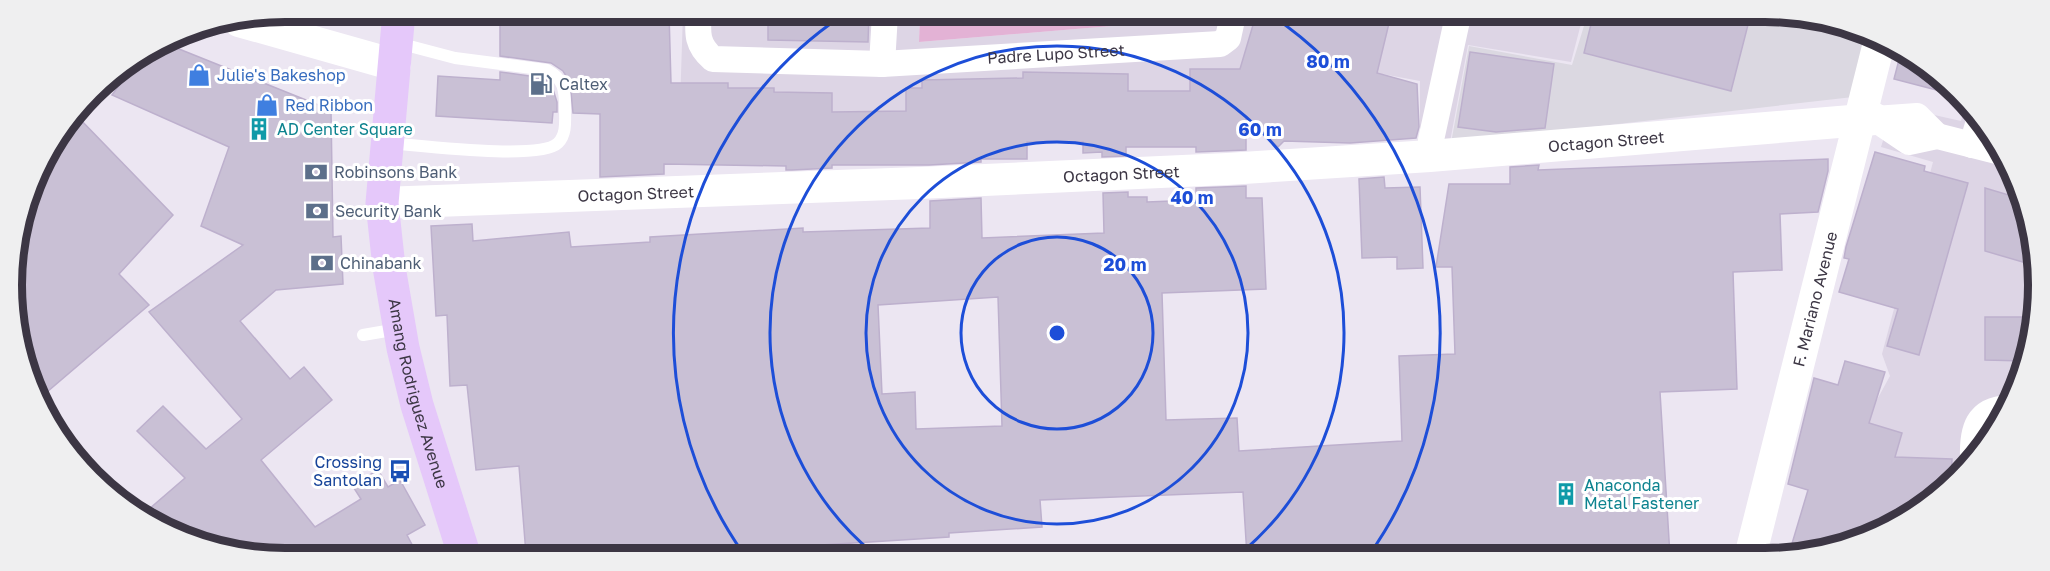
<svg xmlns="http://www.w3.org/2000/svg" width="2050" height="571" viewBox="0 0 2050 571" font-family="'Golos Text',sans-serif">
  <rect width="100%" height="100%" fill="#ece6f2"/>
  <!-- residential -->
  <g fill="#ddd5e5">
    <polygon points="683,13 920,14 919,42 1206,18 1207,15 1583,16 1571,62 1468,45 1450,142 1420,138 1420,81 1328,64 1246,108 679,136"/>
    <polygon points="1894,106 1961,121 1965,107 1992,133 2033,232 2033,339 2010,407 1958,479 1885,531 1839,545 1868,416 1890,376 1882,354 1933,162 1881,147"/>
  </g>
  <!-- industrial -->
  <polygon fill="#dbd8e1" points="1587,16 1818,17 1875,41 1862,96 1451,143 1469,46 1572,65"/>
  <!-- green -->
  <polygon fill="#e3b2d5" points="920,14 1207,15 1207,18 919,42"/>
  <!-- building -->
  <g fill="#c9c0d5" stroke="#bdb0cd" stroke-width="1.5" fill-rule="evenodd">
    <polygon points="500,13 669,13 671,83 728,83 728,88 774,88 774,92 832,93 832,112 906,111 906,88 922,88 922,80 1023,78 1023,72 1128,74 1128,91 1190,91 1190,69 1240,69 1256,15 1375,16 1390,19 1377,73 1417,84 1419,127 1416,138 1350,143 1284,141 1278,147 1246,116 1246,150 1196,152 1196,147 1126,147 1126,156 1102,157 1102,152 1083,153 1083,142 1027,142 1027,159 981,159 981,162 929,165 832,165 832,168 792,170 786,170 786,166 664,164 664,174 600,177 600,114 573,113 570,82 563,71 551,63 500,56"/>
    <polygon points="768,14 869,14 868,42 768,40"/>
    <polygon points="1593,16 1731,17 1750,17 1731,91 1584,53"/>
    <polygon points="164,43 331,110 333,237 341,236 343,284 276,290 240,321 290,379 304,367 332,400 261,460 315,527 361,499 352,485 378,470 388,487 400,480 425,525 407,535 417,554 232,554 141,516 185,478 137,431 163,406 206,449 242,419 149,312 243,245 201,226 229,147 112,95 138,60"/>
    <polygon points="1470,52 1554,64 1545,128 1496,132 1458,127"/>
    <polygon points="1901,52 1916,58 1952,94 1894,79"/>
    <polygon points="500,72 544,78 551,83 557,102 557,112 553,112 552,123 436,116 438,76 500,80"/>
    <polygon points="77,116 173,215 119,274 149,305 41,397 21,357 13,267 40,164"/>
    <polygon points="1875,152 1925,166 1924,171 1968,183 1919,355 1887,346 1898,309 1839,292 1849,259 1844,258 1846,247"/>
    <path d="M1828 159V171L1818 212 1780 214 1782 270 1733 272 1737 389 1660 392 1670 556H1247L1243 492 1040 500 1042 527 949 533V537L806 546 807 551 747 554V548L653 555 526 554 519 466 476 470 467 385 450 386 447 315 436 316 431 226 472 224 473 241 569 232 571 247 650 242V237L803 228V232L930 228V201L981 198 982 238 1104 233 1103 193 1128 192V197H1147V202L1196 200V188L1246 186V198H1262L1266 289 1162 293 1166 420 1237 418 1239 451 1402 441 1399 356 1455 354 1452 267H1436L1449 184H1510V167L1539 165 1538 170ZM998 297 1002 426 916 429 915 392 882 394 878 305Z"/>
    <polygon points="1384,177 1385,188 1420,187 1423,268 1397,269 1397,257 1362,258 1359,179"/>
    <polygon points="1985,188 2019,198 2033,232 2033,265 1985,251"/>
    <polygon points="1985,317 2025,317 2025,361 1985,360"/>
    <polygon points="1845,361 1885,372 1869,423 1902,433 1895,457 1952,459 1951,484 1885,531 1800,557 1788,557 1808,490 1788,484 1814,378 1838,385"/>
  </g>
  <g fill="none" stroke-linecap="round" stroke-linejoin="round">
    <!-- service -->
    <g stroke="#fff" stroke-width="12">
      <path d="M387 143C417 145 540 161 558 143 567 134 565 120 565 108 565 90 564 79 547 70L455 58 398 43"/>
      <polyline points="363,335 398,329"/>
    </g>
    <!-- minor -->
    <g stroke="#fff" stroke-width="26">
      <path id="s1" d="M699 13C697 34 697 45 713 59L882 64 1220 44 1228 38 1233 15"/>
      <polyline points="882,64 885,14"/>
      <polyline points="1875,119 1909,142 1937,136 2000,152"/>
      <polyline points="1875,119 1917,116 1937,136"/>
      <polyline points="1972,145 1979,121"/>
      <polyline points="1430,156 1431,140 1458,16"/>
      <path d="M1973 458C1972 430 1977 409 2009 408"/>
    </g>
    <!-- tertiary -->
    <g stroke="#fff" stroke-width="32">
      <polyline points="239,21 395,65"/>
      <path id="s2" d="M382 203 919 183 1227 169 1430 156 1875 119"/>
      <path id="s3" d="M1750 557 1879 43"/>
    </g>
    <!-- secondary -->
    <path stroke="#e5c8fa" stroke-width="33" id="s4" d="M399 12 382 203 389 267 403 348 417 405 464 554"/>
  </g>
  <!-- distance rings -->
  <g fill="none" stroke="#1d4ed8" stroke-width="3">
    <circle cx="1057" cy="333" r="96"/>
    <circle cx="1057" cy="333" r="191"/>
    <path d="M874 554A287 287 0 1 1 1240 554"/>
    <path d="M743 553A383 383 0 0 1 843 15M1271 15A383 383 0 0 1 1369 555"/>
  </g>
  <!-- icons -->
  <defs>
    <g id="shop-bare" transform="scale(1.8)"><path d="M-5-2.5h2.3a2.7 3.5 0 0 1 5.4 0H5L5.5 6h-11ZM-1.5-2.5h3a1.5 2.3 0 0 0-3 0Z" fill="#3f7fe0" stroke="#fff" stroke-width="2.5" paint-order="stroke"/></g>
    <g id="fuel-bare" transform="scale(1.8)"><path d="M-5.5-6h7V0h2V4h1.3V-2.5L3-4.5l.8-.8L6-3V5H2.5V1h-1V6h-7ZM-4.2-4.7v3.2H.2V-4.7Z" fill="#5c6f8a" stroke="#fff" stroke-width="2.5" paint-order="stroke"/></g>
    <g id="building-bare" transform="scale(1.8)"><path d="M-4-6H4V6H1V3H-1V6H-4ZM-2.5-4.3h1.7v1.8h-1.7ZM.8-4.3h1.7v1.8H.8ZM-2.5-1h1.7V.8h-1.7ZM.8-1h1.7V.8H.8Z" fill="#0f9aa8" stroke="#fff" stroke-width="2.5" paint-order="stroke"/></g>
    <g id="bank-bare" transform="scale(1.8)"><path d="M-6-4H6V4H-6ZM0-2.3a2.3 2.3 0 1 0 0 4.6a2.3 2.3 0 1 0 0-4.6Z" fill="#5c6f8a" stroke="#fff" stroke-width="2.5" paint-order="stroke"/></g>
    <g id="bus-bare" transform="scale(1.8)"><path d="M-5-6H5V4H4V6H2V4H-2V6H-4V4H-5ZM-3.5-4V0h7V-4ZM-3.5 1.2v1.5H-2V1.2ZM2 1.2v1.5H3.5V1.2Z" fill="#1a4fb4" stroke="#fff" stroke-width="2.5" paint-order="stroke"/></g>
  </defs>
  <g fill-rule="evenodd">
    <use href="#shop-bare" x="199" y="75"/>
    <use href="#fuel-bare" x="541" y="84"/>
    <use href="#shop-bare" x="267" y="105"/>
    <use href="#building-bare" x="259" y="129"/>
    <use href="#bank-bare" x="316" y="172"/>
    <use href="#bank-bare" x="317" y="211"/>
    <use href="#bank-bare" x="322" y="263"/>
    <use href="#bus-bare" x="400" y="471"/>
    <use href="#building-bare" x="1566" y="494"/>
  </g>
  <g text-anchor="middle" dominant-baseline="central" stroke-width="6" stroke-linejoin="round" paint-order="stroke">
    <!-- street labels -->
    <g font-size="16" fill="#3c3644" stroke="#fff">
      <text stroke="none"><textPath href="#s1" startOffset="394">Padre Lupo Street</textPath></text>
      <text stroke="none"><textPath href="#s2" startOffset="1226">Octagon Street</textPath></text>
      <text stroke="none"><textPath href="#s2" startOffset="740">Octagon Street</textPath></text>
      <text stroke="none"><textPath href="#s2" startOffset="254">Octagon Street</textPath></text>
      <text stroke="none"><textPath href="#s3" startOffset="266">F. Mariano Avenue</textPath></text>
      <text stroke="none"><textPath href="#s4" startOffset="386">Amang Rodriguez Avenue</textPath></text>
    </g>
    <!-- shop labels -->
    <g font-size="16" fill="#366cbe" stroke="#fff" text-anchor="start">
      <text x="217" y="75">Julie's Bakeshop</text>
      <text x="285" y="105">Red Ribbon</text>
    </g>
    <!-- service labels -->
    <g font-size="16" fill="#4e5e75" stroke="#fff" text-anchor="start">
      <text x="559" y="84">Caltex</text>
      <text x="334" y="172">Robinsons Bank</text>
      <text x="335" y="211">Security Bank</text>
      <text x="340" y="263">Chinabank</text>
    </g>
    <!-- culture labels -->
    <g font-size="16" fill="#0d838f" stroke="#fff" text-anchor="start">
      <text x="277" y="129">AD Center Square</text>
      <text x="1584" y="485">Anaconda<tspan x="1584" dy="18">Metal Fastener</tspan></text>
    </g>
    <!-- transit labels -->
    <g font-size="16" fill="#164399" stroke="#fff" text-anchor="end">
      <text x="382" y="462">Crossing<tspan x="382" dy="18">Santolan</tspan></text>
    </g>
  </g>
  <!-- crop -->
  <path d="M0 0H2050V571H0ZM285 22H1765A263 263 0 0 1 2028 285V285A263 263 0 0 1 1765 548H285A263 263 0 0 1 22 285V285A263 263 0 0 1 285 22Z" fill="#efeff0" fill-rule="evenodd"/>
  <path fill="none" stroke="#3c3644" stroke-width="8" d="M285 22H1765A263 263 0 0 1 2028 285V285A263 263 0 0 1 1765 548H285A263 263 0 0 1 22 285V285A263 263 0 0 1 285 22Z"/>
  <circle cx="1057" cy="333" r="9" fill="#1d4ed8" stroke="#fff" stroke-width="3"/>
  <g font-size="18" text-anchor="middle" font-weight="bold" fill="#1d4ed8" stroke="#fff" stroke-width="6" stroke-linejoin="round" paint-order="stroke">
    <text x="1328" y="68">80 m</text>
    <text x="1260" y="136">60 m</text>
    <text x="1192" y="204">40 m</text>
    <text x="1125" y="271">20 m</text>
  </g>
</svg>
